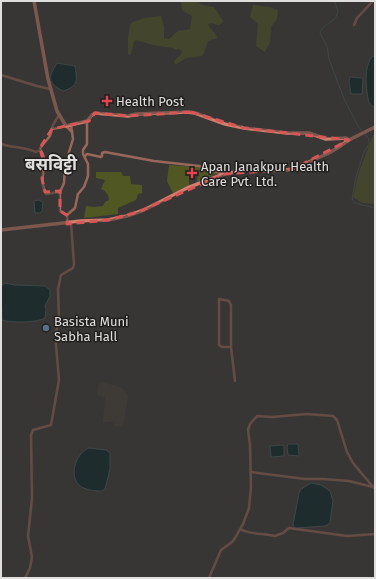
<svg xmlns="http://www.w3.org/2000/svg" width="376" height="579" viewBox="0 0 376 579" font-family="'Fira Sans','Noto Sans Devanagari',sans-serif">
  <rect width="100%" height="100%" fill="#393735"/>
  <!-- built -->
  <polygon fill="#464039" points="102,382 122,388 128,395 123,427 114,426 114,422 108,421 107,422 103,422 105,397 97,395 99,383"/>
  <!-- green -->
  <g fill="#505722">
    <path d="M181 1H200L199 3 202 5 214 7 223 21 222 23 219 25 210 23 208 24C210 30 216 32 217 38L208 41 204 53 202 56 186 58 176 64 174 63C175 58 181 57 182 51L178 49 176 50 173 48 153 45 136 40 134 41 131 54 130 55 128 54V37L130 25 133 22 145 18 161 16 164 27V38L169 39 178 31 190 29 192 16 182 10Z"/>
    <polygon points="253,5 270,7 278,10 277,19 271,27 270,42 265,52 256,46 258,24 250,17"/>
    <polygon points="373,135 375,135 375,204 362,203 353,197 358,175"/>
    <polygon points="169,165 198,167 218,173 197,182 198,172 189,172 189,185 173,193 167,181"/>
    <path d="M96 172H121L123 176H130L131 184 142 185V193L138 194 136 200 118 208V214L84 218 86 206 93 207 103 206 105 202 109 200C109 195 106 191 101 189L105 180 96 178Z"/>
  </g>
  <!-- water -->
  <g fill="#012124" stroke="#445a5c">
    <path d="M373 56H375V108L369 103C366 91 363 65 373 56Z"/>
    <path d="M57 63 75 66C77 80 79 86 63 91 47 82 48 78 57 63Z"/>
    <polygon points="350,77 363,78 362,94 351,94 349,81"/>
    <polygon points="38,200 43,202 42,211 40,213 35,213 34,201"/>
    <path d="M5 283 15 285 45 286 50 290V296L45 306 46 309 45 318C37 323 11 323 2 320L1 286Z"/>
    <polygon points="288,444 298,444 299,456 288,455 287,447"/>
    <polygon points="282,445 284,446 284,456 271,457 270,446"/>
    <path d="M89 448 106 450 110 453V469L105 489 102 491C95 491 83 490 78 484 69 473 77 452 89 448Z"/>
    <polygon points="311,483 321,485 330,491 333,501 330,522 329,524 325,526 295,528 293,525 299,493 301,489"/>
  </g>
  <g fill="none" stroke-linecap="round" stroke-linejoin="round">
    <!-- stream -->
    <g stroke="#445a5c" stroke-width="1">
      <path d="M334 1C346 22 324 20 320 33L327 46 329 59 344 99 358 126 363 132"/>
      <polyline points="365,134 369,139 369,144 364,152 356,177 352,199 355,203 375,208"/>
    </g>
    <!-- street -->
    <g stroke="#99665a" stroke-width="2.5">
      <polyline points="354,25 357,18 373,1"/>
      <polyline points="1,75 37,86 50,89"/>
      <polyline points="52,129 53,125 59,115"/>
      <path d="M1 144C13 148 25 147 36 152L40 150"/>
      <polyline points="85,156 87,154 101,157 102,156 102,153 105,152 154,161 199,166 223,174"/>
      <path d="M60 192 46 194C37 180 50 159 40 150V148L50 136 52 129 66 126 72 132"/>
      <polyline points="67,215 75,208 78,194 84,187 88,176 88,164 83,154 83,150 87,144 87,121"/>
      <polyline points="67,223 67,215 60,211 60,192 64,183 65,165 73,139 71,125"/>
      <polyline points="231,347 222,347 219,345 219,299 229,301 231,305 231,347 235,381"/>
      <polyline points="251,472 305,479 323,479 349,481 373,487"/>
      <path d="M240 529C250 535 264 533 275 536L283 533 289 528 347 536 375 534"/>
      <polyline points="25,578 30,568 32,557 28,536 32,498 31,435 33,430 51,425 59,380 56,345 56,332 59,320 58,289 61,275 73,268 74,264 71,223"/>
      <polyline points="209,578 221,550 232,542 235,538 243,524 249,508 251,487 250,445 248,430 250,424 257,416 272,417 307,414 333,416 337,420 347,452 353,463 374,488"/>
    </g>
    <!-- secondary -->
    <g stroke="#cf7f6c" stroke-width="3.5">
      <polyline points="34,1 48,79 57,111 66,126 87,121 92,115 95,113 128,116 136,114 187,112 195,113 225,124 244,128 287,133 309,133 326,139 346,138 349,140"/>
      <polyline points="1,230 81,221 108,220 127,216 144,210 187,188 224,174 253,169 281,171 293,169 329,153 339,147 349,140 375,127"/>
    </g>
  </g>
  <!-- marked area -->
  <path d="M0 0H376V579H0ZM191 112 244 128 349 140 293 169 224 174 138 212 108 220 67 224 68 216 60 211V191L45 192 42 179 44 164 40 148 52 129 89 121 95 113 128 116Z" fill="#393735" fill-opacity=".55" fill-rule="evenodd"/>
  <path fill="none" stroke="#d85656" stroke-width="3" stroke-dasharray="8 5" stroke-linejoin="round" d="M191 112 244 128 349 140 293 169 224 174 138 212 108 220 67 224 68 216 60 211V191L45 192 42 179 44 164 40 148 52 129 89 121 95 113 128 116Z"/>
  <!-- markers -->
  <g fill="#e0444e" stroke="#201f1e" stroke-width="1.5">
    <path d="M105 95h4v4h4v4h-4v4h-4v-4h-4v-4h4z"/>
    <path d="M190 167h4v4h4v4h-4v4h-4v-4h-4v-4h4z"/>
  </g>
  <circle fill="#5c6f8a" stroke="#201f1e" stroke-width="1.5" cx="46" cy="328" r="4"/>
  <g text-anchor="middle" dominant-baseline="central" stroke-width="3" stroke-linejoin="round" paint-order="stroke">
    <!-- poi labels -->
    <g font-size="13" fill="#e0dfde" stroke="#201f1e" text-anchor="start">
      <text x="116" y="101">Health Post</text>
      <text x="201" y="166">Apan Janakpur Health<tspan x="201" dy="15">Care Pvt. Ltd.</tspan></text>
      <text x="54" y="321">Basista Muni<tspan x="54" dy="15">Sabha Hall</tspan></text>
    </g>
    <!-- district labels -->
    <g font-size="17" font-weight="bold" fill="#e0dfde" stroke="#201f1e">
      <text x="51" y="164">बसविट्टी</text>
    </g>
  </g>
  <!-- border -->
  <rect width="376" height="579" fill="none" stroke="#e0dfde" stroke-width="4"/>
</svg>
